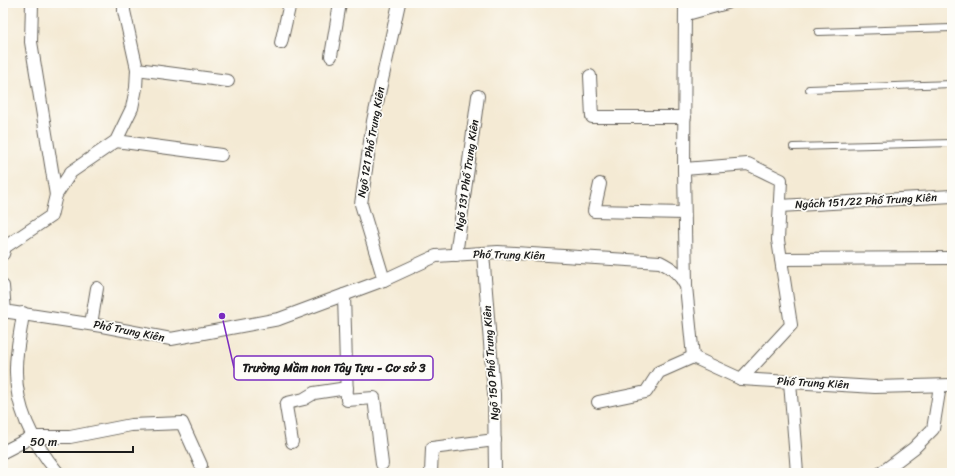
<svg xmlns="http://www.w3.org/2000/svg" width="955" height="476" viewBox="0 0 955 476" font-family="Sriracha,sans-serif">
  <rect width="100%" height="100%" fill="#fdfcf7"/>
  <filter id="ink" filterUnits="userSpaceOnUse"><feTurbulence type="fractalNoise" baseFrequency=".025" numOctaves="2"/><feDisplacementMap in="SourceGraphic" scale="8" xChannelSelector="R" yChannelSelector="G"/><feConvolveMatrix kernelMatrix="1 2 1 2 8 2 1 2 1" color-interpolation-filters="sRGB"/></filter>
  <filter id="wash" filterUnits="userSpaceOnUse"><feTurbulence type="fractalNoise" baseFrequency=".012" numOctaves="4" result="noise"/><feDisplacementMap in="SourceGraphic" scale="16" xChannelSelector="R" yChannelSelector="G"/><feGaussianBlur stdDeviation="0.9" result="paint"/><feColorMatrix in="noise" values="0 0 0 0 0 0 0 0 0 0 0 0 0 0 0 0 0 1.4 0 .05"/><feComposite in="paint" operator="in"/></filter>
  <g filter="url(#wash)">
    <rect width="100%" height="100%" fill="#f4ead4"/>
  </g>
  <g filter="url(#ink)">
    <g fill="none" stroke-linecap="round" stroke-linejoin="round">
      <!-- lane casing -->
      <g stroke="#68645c" stroke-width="8">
        <g id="lane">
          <polyline points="818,32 952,28"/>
          <polyline points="809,89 952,84"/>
          <polyline points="793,147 952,143"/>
        </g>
      </g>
      <!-- street casing -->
      <g stroke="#68645c" stroke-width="14">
        <g id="street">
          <polyline points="32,3 31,42 56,195"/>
          <polyline points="685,3 684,169 686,284"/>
          <polyline points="687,14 727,3"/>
          <polyline points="281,43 290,3"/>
          <polyline points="331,56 340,3"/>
          <polyline points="137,69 228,81"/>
          <polyline points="590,76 592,117 685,117"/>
          <polyline points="116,141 221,155"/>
          <polyline points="684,169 748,164 781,180 778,240 791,325 741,379"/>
          <polyline points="600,184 594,211 684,213"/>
          <polyline points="780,206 952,196"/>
          <polyline points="483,253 494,394 495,473"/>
          <polyline points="3,254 5,247 51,216 56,195 71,172 116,141 132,108 136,88 137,69 124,11 124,3"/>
          <polyline points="456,255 478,96"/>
          <polyline points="781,259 952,258"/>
          <polyline points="384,280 361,204 373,121 399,3"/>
          <polyline points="3,286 5,312"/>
          <polyline points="344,295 347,400 374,398 382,464"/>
          <path d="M3 311 102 326 171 339 279 319 384 280 436 256 498 252 660 262C672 268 680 274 686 286L693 357 741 379 875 387 952 385"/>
          <path d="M23 313C21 331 16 350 16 368 15 408 33 443 58 473"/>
          <polyline points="91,324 97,288"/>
          <polyline points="790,382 797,473"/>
          <polyline points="598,402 646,392 659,372 693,357"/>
          <polyline points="292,442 286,406 287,403 304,399 314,393 347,388"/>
          <polyline points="3,452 32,437 70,437 131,425 182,423 201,465"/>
          <polyline points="431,473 432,448 495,440"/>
          <polyline points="881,473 914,448 933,429 940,386"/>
        </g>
      </g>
      <!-- lane -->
      <use href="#lane" stroke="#fff" stroke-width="6"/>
      <!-- street -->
      <use href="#street" stroke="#fff" stroke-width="12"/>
    </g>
  </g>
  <g text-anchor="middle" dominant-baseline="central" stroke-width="3.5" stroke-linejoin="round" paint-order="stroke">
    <!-- street labels -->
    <g font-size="11" fill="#1c1c1c" stroke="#fdfcf7">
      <text transform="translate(371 142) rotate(-80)">Ngõ 121 Phố Trung Kiên</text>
      <text transform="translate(467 175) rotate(-82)">Ngõ 131 Phố Trung Kiên</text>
      <text transform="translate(866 201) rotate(-3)">Ngách 151/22 Phố Trung Kiên</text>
      <text transform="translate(509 255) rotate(1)">Phố Trung Kiên</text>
      <text transform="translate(129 331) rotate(11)">Phố Trung Kiên</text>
      <text transform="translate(491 363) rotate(-94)">Ngõ 150 Phố Trung Kiên</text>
      <text transform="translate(813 383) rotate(3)">Phố Trung Kiên</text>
    </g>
  </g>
  <!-- callouts -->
  <path fill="none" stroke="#7b2cbf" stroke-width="1.5" d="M222 316L234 368"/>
  <circle fill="#7b2cbf" stroke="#fdfcf7" stroke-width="1.5" cx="222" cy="316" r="4"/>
  <rect fill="#fdfcf7" stroke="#7b2cbf" stroke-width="1.5" x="234" y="356" width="199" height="24" rx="4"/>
  <g font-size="12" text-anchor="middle" font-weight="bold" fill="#1c1c1c">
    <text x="334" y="372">Trường Mầm non Tây Tựu - Cơ sở 3</text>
  </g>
  <!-- margin -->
  <rect width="955" height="476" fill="none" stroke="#fdfcf7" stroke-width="16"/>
  <!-- scale -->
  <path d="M24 446v6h109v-6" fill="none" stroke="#1c1c1c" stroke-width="2"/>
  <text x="30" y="446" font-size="12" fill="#1c1c1c" stroke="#fdfcf7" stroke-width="3" paint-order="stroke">50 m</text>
</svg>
